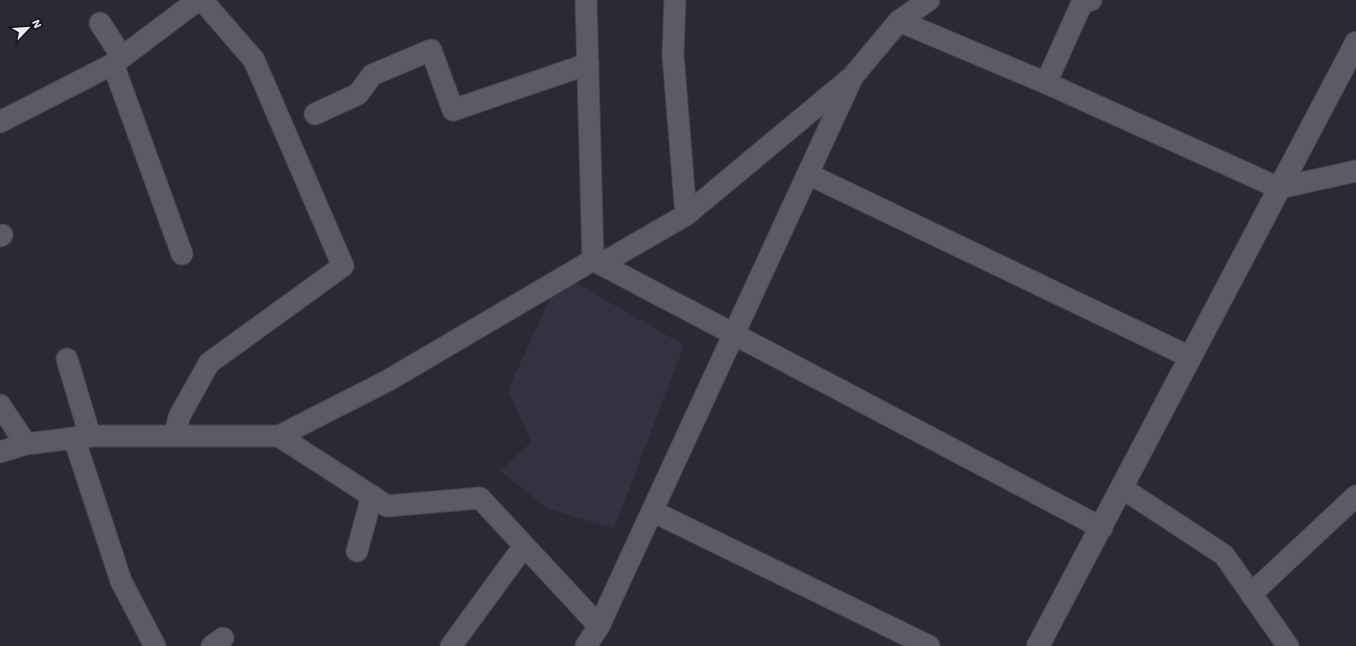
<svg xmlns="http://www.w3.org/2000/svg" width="1356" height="646" viewBox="0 0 1356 646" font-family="'Work Sans',sans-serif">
  <rect width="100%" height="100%" fill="#2a2934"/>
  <!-- built -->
  <polygon fill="#333242" points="572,281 684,345 614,529 547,508 500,471 531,442 508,390 553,292"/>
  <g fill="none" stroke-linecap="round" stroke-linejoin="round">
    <!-- minor casing -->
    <g stroke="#47474f" stroke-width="23">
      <g id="minor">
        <polyline points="586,0 593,260"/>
        <polyline points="675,0 673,55 686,215"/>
        <polyline points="899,21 1046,83 1279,188 1356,171"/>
        <polyline points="100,23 122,57"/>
        <polyline points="113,64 182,254"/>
        <polyline points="1046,83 1082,3 1091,0"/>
        <polyline points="315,114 358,94 372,75 431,50 453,110 588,64"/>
        <polyline points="0,122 113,64 198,0"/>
        <polyline points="808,174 1190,357"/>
        <polyline points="0,236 2,235"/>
        <polyline points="593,260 1102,528"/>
        <polyline points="601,264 686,215 853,76 899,21 929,0"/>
        <polyline points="67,359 90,436"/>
        <polyline points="0,405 26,444"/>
        <polyline points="174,436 180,415 209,363 343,266 254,60 202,0"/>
        <polyline points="279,436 387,506 480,498 599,626"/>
        <polyline points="74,438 121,581 155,646"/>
        <polyline points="0,452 26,444 90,436 279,436 387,381 593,260"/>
        <polyline points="1122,488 1224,555 1288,646"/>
        <polyline points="652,511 929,646"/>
        <polyline points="357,551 372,496"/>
        <polyline points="1251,594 1356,496"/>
        <polyline points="212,646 223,638"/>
        <polyline points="451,646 524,546"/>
        <polyline points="586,646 599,626 853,76"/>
      </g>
    </g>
    <!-- secondary casing -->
    <g stroke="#47474f" stroke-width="24">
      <polyline id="secondary" points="1038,646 1356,43"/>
    </g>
    <!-- minor -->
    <use href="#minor" stroke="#5b5a67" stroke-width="21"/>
    <!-- secondary -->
    <use href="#secondary" stroke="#5b5a67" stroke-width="22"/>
  </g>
  <!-- north arrow -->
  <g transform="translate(28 28) rotate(65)" stroke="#131217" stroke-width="3" paint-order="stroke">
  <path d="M0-3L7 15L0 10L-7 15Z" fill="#eeedf5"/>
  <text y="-6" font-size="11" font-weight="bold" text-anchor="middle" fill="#eeedf5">N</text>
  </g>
</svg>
